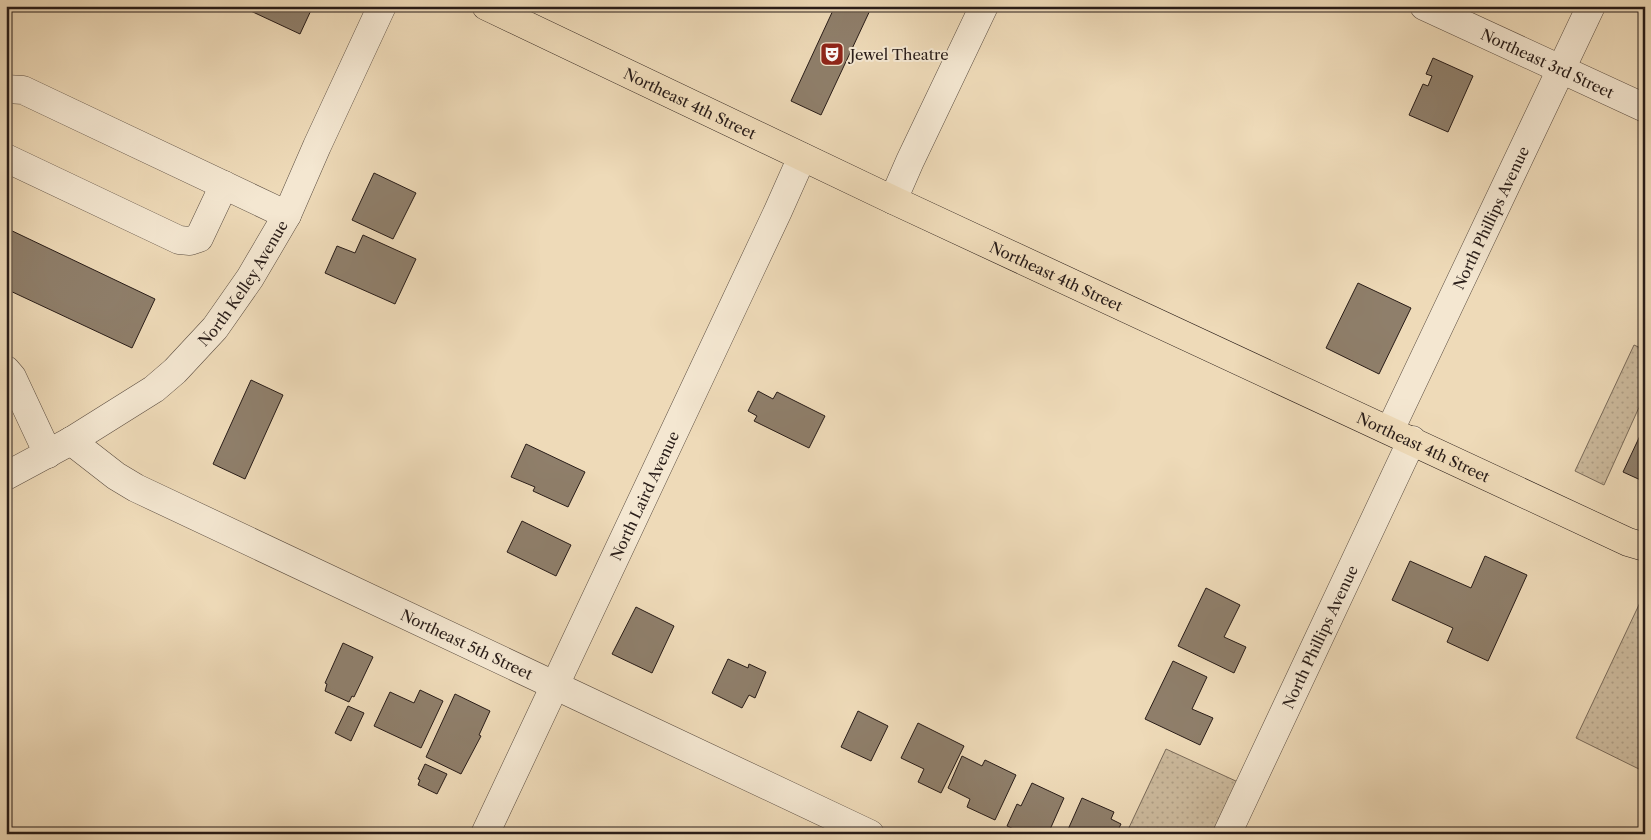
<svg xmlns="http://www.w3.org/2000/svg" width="1651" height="840" viewBox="0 0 1651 840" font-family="'Libre Caslon Text',serif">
  <defs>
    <pattern id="grass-dots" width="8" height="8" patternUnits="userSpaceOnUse" patternTransform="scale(1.25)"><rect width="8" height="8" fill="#ccba9d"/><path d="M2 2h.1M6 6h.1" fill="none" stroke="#af9f86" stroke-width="1.8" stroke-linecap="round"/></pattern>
  </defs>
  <rect width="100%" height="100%" fill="#eedab8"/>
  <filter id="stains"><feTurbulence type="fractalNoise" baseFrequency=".004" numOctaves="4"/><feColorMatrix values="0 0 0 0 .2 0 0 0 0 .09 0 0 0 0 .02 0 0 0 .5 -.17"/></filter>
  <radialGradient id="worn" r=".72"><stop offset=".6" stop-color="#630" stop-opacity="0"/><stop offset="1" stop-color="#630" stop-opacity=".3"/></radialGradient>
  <!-- grass -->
  <g fill="url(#grass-dots)" stroke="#7a6b5a">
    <polygon points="1634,345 1645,350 1645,394 1604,485 1575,471"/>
    <polygon points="1645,592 1645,772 1576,738"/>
    <polygon points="1166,749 1238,782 1213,834 1126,834"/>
  </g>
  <!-- building -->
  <g fill="#8f7f6b" stroke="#281c18">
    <polygon points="240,6 313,6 300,34"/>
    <polygon points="835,6 872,6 821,115 791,101"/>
    <polygon points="1433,58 1473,76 1448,132 1409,115 1423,84 1428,86 1432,76 1426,74"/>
    <polygon points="374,173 416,193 393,239 352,220"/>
    <polygon points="6,228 155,299 132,348 6,289"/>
    <polygon points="363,235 416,259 395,304 325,273 337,246 355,253"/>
    <polygon points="1358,283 1411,308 1379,374 1326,348"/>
    <polygon points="251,380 283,395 245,479 213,464"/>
    <polygon points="758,391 773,399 777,392 825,416 809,448 754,421 757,416 748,411"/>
    <polygon points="1645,425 1645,482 1623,472"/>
    <polygon points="526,444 585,472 568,507 533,491 535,487 511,477"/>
    <polygon points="522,521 571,545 556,576 507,552"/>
    <polygon points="1485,556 1527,575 1488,661 1447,642 1453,628 1392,600 1410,561 1471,588"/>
    <polygon points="1206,588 1240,605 1224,637 1246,647 1234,673 1178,646"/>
    <polygon points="636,607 674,626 652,673 612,654"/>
    <polygon points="343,643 373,657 354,697 352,696 349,702 325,691 327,684 325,683"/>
    <polygon points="728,659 748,668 749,664 766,672 755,698 749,695 742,708 712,693"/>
    <polygon points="1173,661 1207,677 1192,709 1213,718 1200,745 1145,719"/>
    <polygon points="420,690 443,701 421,748 374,726 390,692 414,703"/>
    <polygon points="455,694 490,711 479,735 481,736 461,774 426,757"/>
    <polygon points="348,706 364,713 351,741 335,733"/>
    <polygon points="858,711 888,726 871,761 841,747"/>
    <polygon points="918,723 964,746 941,793 918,782 924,769 901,758"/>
    <polygon points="962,756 982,766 985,760 1016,775 995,820 967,807 970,799 948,788"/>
    <polygon points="425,764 447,774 437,794 418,785 420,780 418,779"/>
    <polygon points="1032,783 1064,798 1048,834 1025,834 1007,826 1017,804 1021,806"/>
    <polygon points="1082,798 1114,812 1111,819 1121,824 1116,834 1066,834"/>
  </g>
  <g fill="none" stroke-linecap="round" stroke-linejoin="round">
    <!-- minor casing -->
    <g stroke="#5a4c40" stroke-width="29">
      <g id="minor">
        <path id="s1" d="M1424 6 1645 108"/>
        <polyline points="6,89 23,90 287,215"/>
        <polyline points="6,158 179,240 190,241 199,238 224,185"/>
        <polyline points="893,200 910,161 984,6"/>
        <polyline points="6,370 12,377 48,454"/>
        <path id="s2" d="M1390 430 1591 6"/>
        <path id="s3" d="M71 441 116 476 136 488 870 834"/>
        <path id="s4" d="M6 476 71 441 154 389 175 371 215 328 250 278 287 215 317 146 382 6"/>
        <path id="s5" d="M485 834 778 211 802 157"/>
        <path id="s6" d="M1227 834 1412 440"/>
      </g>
    </g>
    <!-- major casing -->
    <g stroke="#281c18" stroke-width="29">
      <g id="major">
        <path id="s7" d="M486 6 893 200 1628 542 1645 547"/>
      </g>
    </g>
    <!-- minor -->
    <use href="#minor" stroke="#f4e7d1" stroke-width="28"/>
    <!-- major -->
    <use href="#major" stroke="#eedab8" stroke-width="28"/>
  </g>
  <!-- icons -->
  <defs>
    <g id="theatre-square" transform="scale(1.25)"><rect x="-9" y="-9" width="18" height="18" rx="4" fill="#8f2418" stroke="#f4e7d1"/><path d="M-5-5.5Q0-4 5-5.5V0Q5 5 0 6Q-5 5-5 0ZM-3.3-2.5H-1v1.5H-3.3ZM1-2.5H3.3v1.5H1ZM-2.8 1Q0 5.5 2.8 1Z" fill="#fff"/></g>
  </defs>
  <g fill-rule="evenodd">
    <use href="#theatre-square" x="832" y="54"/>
  </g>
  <g text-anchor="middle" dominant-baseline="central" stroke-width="4" stroke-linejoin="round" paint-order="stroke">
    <!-- poi labels -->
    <g font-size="15" fill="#281c18" stroke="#f4e7d1" text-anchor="start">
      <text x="850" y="54">Jewel Theatre</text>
    </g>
    <!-- street labels -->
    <g font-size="15" fill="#281c18" stroke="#f4e7d1">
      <text stroke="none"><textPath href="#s1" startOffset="136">Northeast 3rd Street</textPath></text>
      <text stroke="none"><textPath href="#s7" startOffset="226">Northeast 4th Street</textPath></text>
      <text stroke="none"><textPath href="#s2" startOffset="235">North Phillips Avenue</textPath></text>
      <text stroke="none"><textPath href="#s7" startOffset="631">Northeast 4th Street</textPath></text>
      <text stroke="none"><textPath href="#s4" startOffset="311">North Kelley Avenue</textPath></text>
      <text stroke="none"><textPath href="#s7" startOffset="1036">Northeast 4th Street</textPath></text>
      <text stroke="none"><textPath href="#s5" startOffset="374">North Laird Avenue</textPath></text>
      <text stroke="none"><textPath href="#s6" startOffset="218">North Phillips Avenue</textPath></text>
      <text stroke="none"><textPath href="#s3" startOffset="446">Northeast 5th Street</textPath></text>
    </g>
  </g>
  <!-- margin -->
  <rect width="1651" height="840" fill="none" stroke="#eedab8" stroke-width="25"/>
  <rect x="8" y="8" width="1636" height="825" fill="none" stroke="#281c18" stroke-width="2.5"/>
  <rect x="12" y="12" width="1626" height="815" fill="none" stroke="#281c18"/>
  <rect width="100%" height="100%" filter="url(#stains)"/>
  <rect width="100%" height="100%" fill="url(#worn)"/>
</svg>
